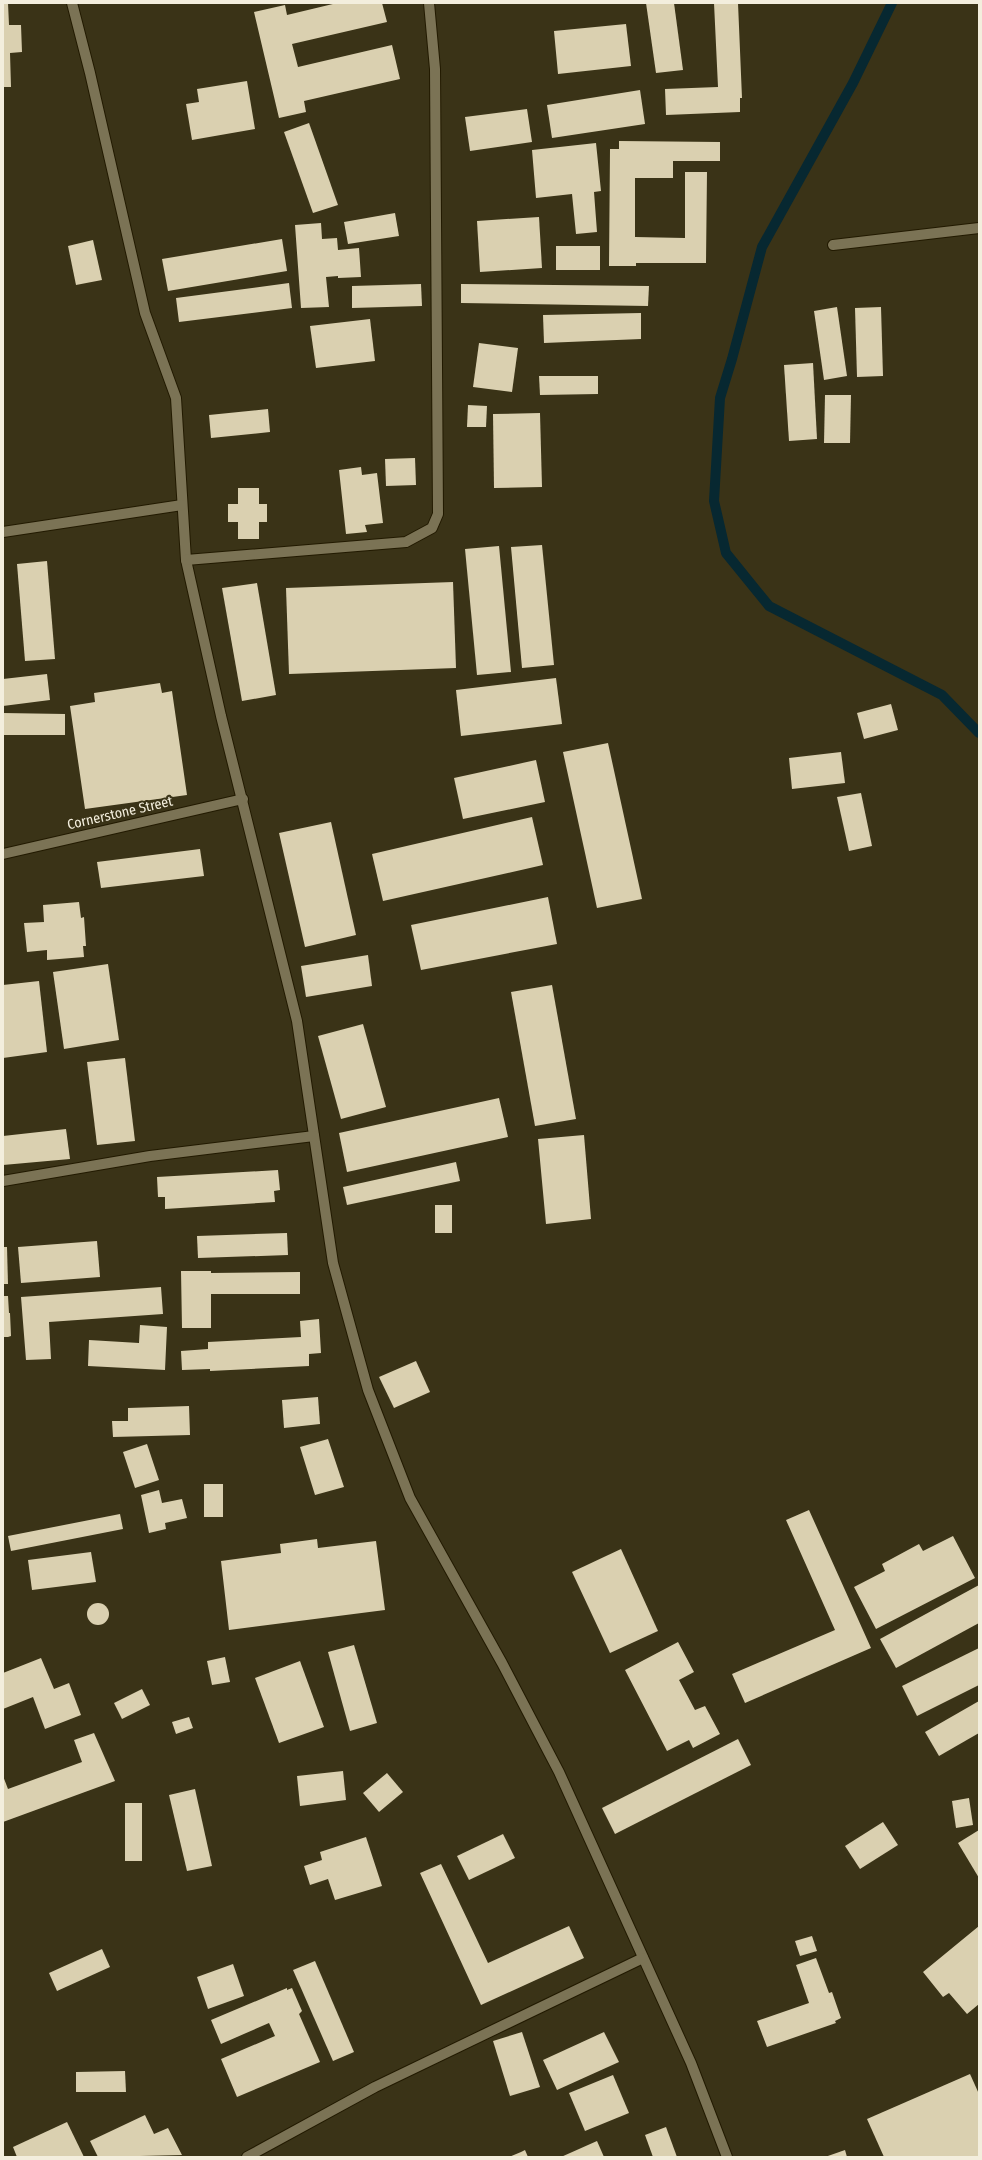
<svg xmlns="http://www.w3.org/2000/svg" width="982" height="2160" viewBox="0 0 982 2160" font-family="'Fira Sans Condensed',sans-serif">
  <rect width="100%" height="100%" fill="#3a3317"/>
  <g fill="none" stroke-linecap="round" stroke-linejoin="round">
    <!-- stream -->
    <polyline stroke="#072831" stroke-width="10" points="892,3 853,83 762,247 732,359 720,398 714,501 726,553 769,606 942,695 979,733"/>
  </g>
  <!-- building -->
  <g fill="#dad0b0">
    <polygon points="3,3 8,3 9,25 21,25 22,52 10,53 11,87 3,87"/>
    <polygon points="337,3 382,3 387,22 292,44 298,67 392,45 400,79 304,101 306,112 279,118 254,12 285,5 287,15"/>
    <polygon points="646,3 674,3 683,70 656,73"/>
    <polygon points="714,3 738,3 742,98 740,98 740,112 666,115 665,89 718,87"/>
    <polygon points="626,24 631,66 558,74 554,31"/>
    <polygon points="247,81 255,129 192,140 186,104 199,102 197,89"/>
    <polygon points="640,90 645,124 552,138 547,105"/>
    <polygon points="527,109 532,142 470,151 465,117"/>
    <polygon points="309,123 338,205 313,213 284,132"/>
    <polygon points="619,141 720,142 720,161 673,161 673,178 635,178 635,237 685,238 685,172 707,172 706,263 636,263 636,266 609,266 610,149 619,149"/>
    <polygon points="596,143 601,191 594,192 597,232 576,234 572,194 536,198 532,150"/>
    <polygon points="395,213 399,236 348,244 344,222"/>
    <polygon points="539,217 542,268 480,272 477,221"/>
    <polygon points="321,223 322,239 337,238 338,250 359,248 361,277 338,278 338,276 326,277 329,307 301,308 295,225"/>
    <polygon points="282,239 287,271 168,291 162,259"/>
    <polygon points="93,240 102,280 76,285 68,246"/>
    <rect x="556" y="246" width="44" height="24"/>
    <polygon points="289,283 292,308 179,322 176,298"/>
    <polygon points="421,284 422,306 352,308 352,286"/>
    <polygon points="461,284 649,286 648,306 461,303"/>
    <polygon points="837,307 847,376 824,380 814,311"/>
    <polygon points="881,307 883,376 857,377 855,308"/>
    <polygon points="641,313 641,339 544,343 543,315"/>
    <polygon points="370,319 375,361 316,368 310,326"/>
    <polygon points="479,343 518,348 512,392 473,387"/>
    <polygon points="813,363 817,439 789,441 784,365"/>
    <polygon points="539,376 598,376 598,394 540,395"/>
    <polygon points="825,395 851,395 850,443 824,443"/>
    <polygon points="468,405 487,406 486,427 467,427"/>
    <polygon points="268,409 270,432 211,438 209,415"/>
    <polygon points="540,413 542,487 494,488 493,414"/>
    <polygon points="415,458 416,485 386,486 385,459"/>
    <polygon points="361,467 362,475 377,473 383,523 365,525 367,532 346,534 339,470"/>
    <polygon points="238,488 259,488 259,504 267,504 267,522 259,522 259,539 238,539 238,522 228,522 228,504 238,504"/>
    <polygon points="542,545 554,665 522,668 511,547"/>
    <polygon points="499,546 511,672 477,675 465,549"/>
    <polygon points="47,561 55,659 25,661 17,564"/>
    <polygon points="453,582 456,668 289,674 286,588"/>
    <polygon points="257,583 276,695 242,701 222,588"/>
    <polygon points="47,674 50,700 3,706 3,679"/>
    <polygon points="556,678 562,724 461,736 456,690"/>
    <polygon points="160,683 162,693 172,691 187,795 85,809 70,706 95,702 94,693"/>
    <polygon points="891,704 898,730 864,739 857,713"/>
    <polygon points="3,713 65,714 65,735 3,735"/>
    <polygon points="608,743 642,899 597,908 563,752"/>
    <polygon points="841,752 845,783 792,789 789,758"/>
    <polygon points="536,760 545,802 463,819 454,778"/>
    <polygon points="861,793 872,846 849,851 837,797"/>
    <polygon points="532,817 543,865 383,901 372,854"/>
    <polygon points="331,822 356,935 305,947 279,833"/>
    <polygon points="200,849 204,876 101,888 97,862"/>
    <polygon points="548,897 557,944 421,970 411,925"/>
    <polygon points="79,902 81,918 84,917 86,946 83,946 84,957 47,960 47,950 27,952 24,923 44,922 43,905"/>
    <polygon points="368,955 372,986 306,997 301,966"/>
    <polygon points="108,964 119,1040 64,1049 53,972"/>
    <polygon points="39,981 47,1052 3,1058 3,985"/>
    <polygon points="552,985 576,1119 535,1126 511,992"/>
    <polygon points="363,1024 386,1107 341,1119 318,1036"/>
    <polygon points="125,1058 135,1141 97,1145 87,1062"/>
    <polygon points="499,1098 508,1137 347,1172 339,1133"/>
    <polygon points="66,1129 70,1159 3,1165 3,1136"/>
    <polygon points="584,1135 591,1219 546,1224 538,1139"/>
    <polygon points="456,1162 460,1181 347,1205 343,1187"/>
    <polygon points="278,1170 280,1190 274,1191 275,1202 165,1209 165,1197 158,1197 157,1177"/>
    <rect x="435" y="1205" width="17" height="28"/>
    <polygon points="287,1233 288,1255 198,1258 197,1236"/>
    <polygon points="97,1241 100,1277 21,1283 18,1247"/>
    <polygon points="3,1247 7,1247 8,1284 3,1284"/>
    <polygon points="181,1271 211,1271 211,1273 300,1272 300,1294 211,1294 211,1328 182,1328"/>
    <polygon points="161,1287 163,1314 49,1322 51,1359 26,1360 21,1297"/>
    <polygon points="3,1296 8,1296 9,1313 10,1313 11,1336 8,1337 3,1337"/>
    <polygon points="319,1319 321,1353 309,1354 309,1366 210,1371 210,1369 182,1370 181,1351 208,1349 208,1342 301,1337 300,1321"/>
    <polygon points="140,1325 167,1327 165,1370 88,1366 89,1340 139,1343"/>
    <polygon points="416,1361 430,1392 394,1408 379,1377"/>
    <polygon points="318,1397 320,1424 284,1428 282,1400"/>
    <polygon points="189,1406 190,1435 113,1437 112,1421 128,1421 128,1408"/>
    <polygon points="328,1439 344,1487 315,1495 300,1447"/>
    <polygon points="147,1444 159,1480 135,1488 123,1452"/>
    <rect x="204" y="1484" width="19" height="33"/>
    <polygon points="159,1490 162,1503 182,1499 187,1518 165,1523 166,1529 149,1533 141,1495"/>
    <polygon points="809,1510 871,1648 745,1703 732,1674 835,1630 786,1520"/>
    <polygon points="120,1514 123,1529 11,1551 8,1536"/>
    <polygon points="953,1536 975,1578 876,1629 854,1587 885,1571 882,1564 919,1544 923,1551"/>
    <polygon points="317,1539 318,1548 376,1541 385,1610 229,1630 221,1561 281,1553 280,1544"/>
    <polygon points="621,1549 658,1631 610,1653 572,1572"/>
    <polygon points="91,1552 96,1582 32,1590 28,1560"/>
    <polygon points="979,1585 979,1623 896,1668 880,1639"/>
    <circle cx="98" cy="1614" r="11"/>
    <polygon points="678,1642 694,1672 679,1680 695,1710 705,1706 720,1734 693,1748 689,1740 667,1751 625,1670"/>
    <polygon points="354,1645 377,1723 350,1731 328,1652"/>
    <polygon points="979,1648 979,1685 917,1716 902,1686"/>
    <polygon points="225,1657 230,1682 212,1685 207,1661"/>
    <polygon points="41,1658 54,1689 69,1683 81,1715 45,1729 33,1697 3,1709 3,1673"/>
    <polygon points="300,1661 324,1727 279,1743 255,1678"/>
    <polygon points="142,1689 150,1705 122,1719 114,1703"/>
    <polygon points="979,1701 979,1733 939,1756 925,1732"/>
    <polygon points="189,1717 193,1728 176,1734 172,1722"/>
    <polygon points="94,1733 115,1781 3,1822 3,1776 8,1789 82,1762 74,1740"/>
    <polygon points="738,1739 751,1765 615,1834 602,1808"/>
    <polygon points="343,1771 346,1800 300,1806 297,1776"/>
    <polygon points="387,1773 403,1792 379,1812 363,1793"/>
    <polygon points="195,1789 212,1866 187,1871 169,1795"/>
    <polygon points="969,1798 973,1825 956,1828 952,1801"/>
    <rect x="125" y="1803" width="17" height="58"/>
    <polygon points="883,1822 898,1845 860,1869 845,1846"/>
    <polygon points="979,1830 979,1878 958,1843"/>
    <polygon points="503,1834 515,1858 469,1880 457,1856"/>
    <polygon points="366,1837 382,1886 335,1900 328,1879 310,1885 304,1866 322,1860 320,1852"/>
    <polygon points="441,1864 488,1963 569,1926 584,1958 481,2005 420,1873"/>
    <polygon points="979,1926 979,2004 967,2014 949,1993 943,1997 923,1972"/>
    <polygon points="812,1936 817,1951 800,1956 795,1941"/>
    <polygon points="102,1949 110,1967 57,1991 49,1973"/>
    <polygon points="816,1958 829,1993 832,1992 841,2018 835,2021 836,2023 767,2047 757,2021 809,2003 796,1965"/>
    <polygon points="315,1961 354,2052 333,2061 293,1970"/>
    <polygon points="233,1964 244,1996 208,2009 197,1977"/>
    <polygon points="287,1988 287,1990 292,1988 302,2011 299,2014 320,2062 237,2097 221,2059 275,2036 269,2023 221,2044 211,2020"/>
    <polygon points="522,2032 540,2087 510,2096 493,2041"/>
    <polygon points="604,2032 619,2062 557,2090 543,2060"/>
    <polygon points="125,2071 126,2092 76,2092 76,2072"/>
    <polygon points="970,2074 979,2094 979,2157 884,2157 867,2119"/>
    <polygon points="613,2075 629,2113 585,2131 569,2093"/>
    <polygon points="145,2115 154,2134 168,2128 182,2155 98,2157 90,2141"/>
    <polygon points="67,2122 84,2157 17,2157 13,2147"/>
    <polygon points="666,2127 677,2157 653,2157 645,2135"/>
    <polygon points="597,2141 604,2157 561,2157"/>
    <polygon points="525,2150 528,2157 509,2157 521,2152"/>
    <polygon points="845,2150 847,2157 825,2157"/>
  </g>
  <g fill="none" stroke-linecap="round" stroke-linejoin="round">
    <!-- minor casing -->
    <g stroke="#221a00" stroke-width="12">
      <g id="minor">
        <polyline points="72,3 90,73 145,313 176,398 186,560 221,716 297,1021 333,1263 368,1390 410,1498 502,1663 559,1772 691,2063 727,2157"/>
        <polyline points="833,245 979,228"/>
        <polyline points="3,532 182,505"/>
        <polyline points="186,560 406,542 432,528 438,514 435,69 429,3"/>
        <polyline points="3,854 243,799"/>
        <polyline points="3,1181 150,1156 314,1136"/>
        <polyline points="247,2157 375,2087 643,1958"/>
      </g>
    </g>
    <!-- minor -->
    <use href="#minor" stroke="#7b7355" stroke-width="10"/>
  </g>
  <g text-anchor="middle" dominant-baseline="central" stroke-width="4" stroke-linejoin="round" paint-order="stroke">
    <!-- street labels -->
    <g font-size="14" fill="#f3eedd" stroke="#3a3317">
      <text transform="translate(120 813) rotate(-13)">Cornerstone Street</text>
    </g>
  </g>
  <!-- border -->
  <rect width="982" height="2160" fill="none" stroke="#f3eedd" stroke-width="8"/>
</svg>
